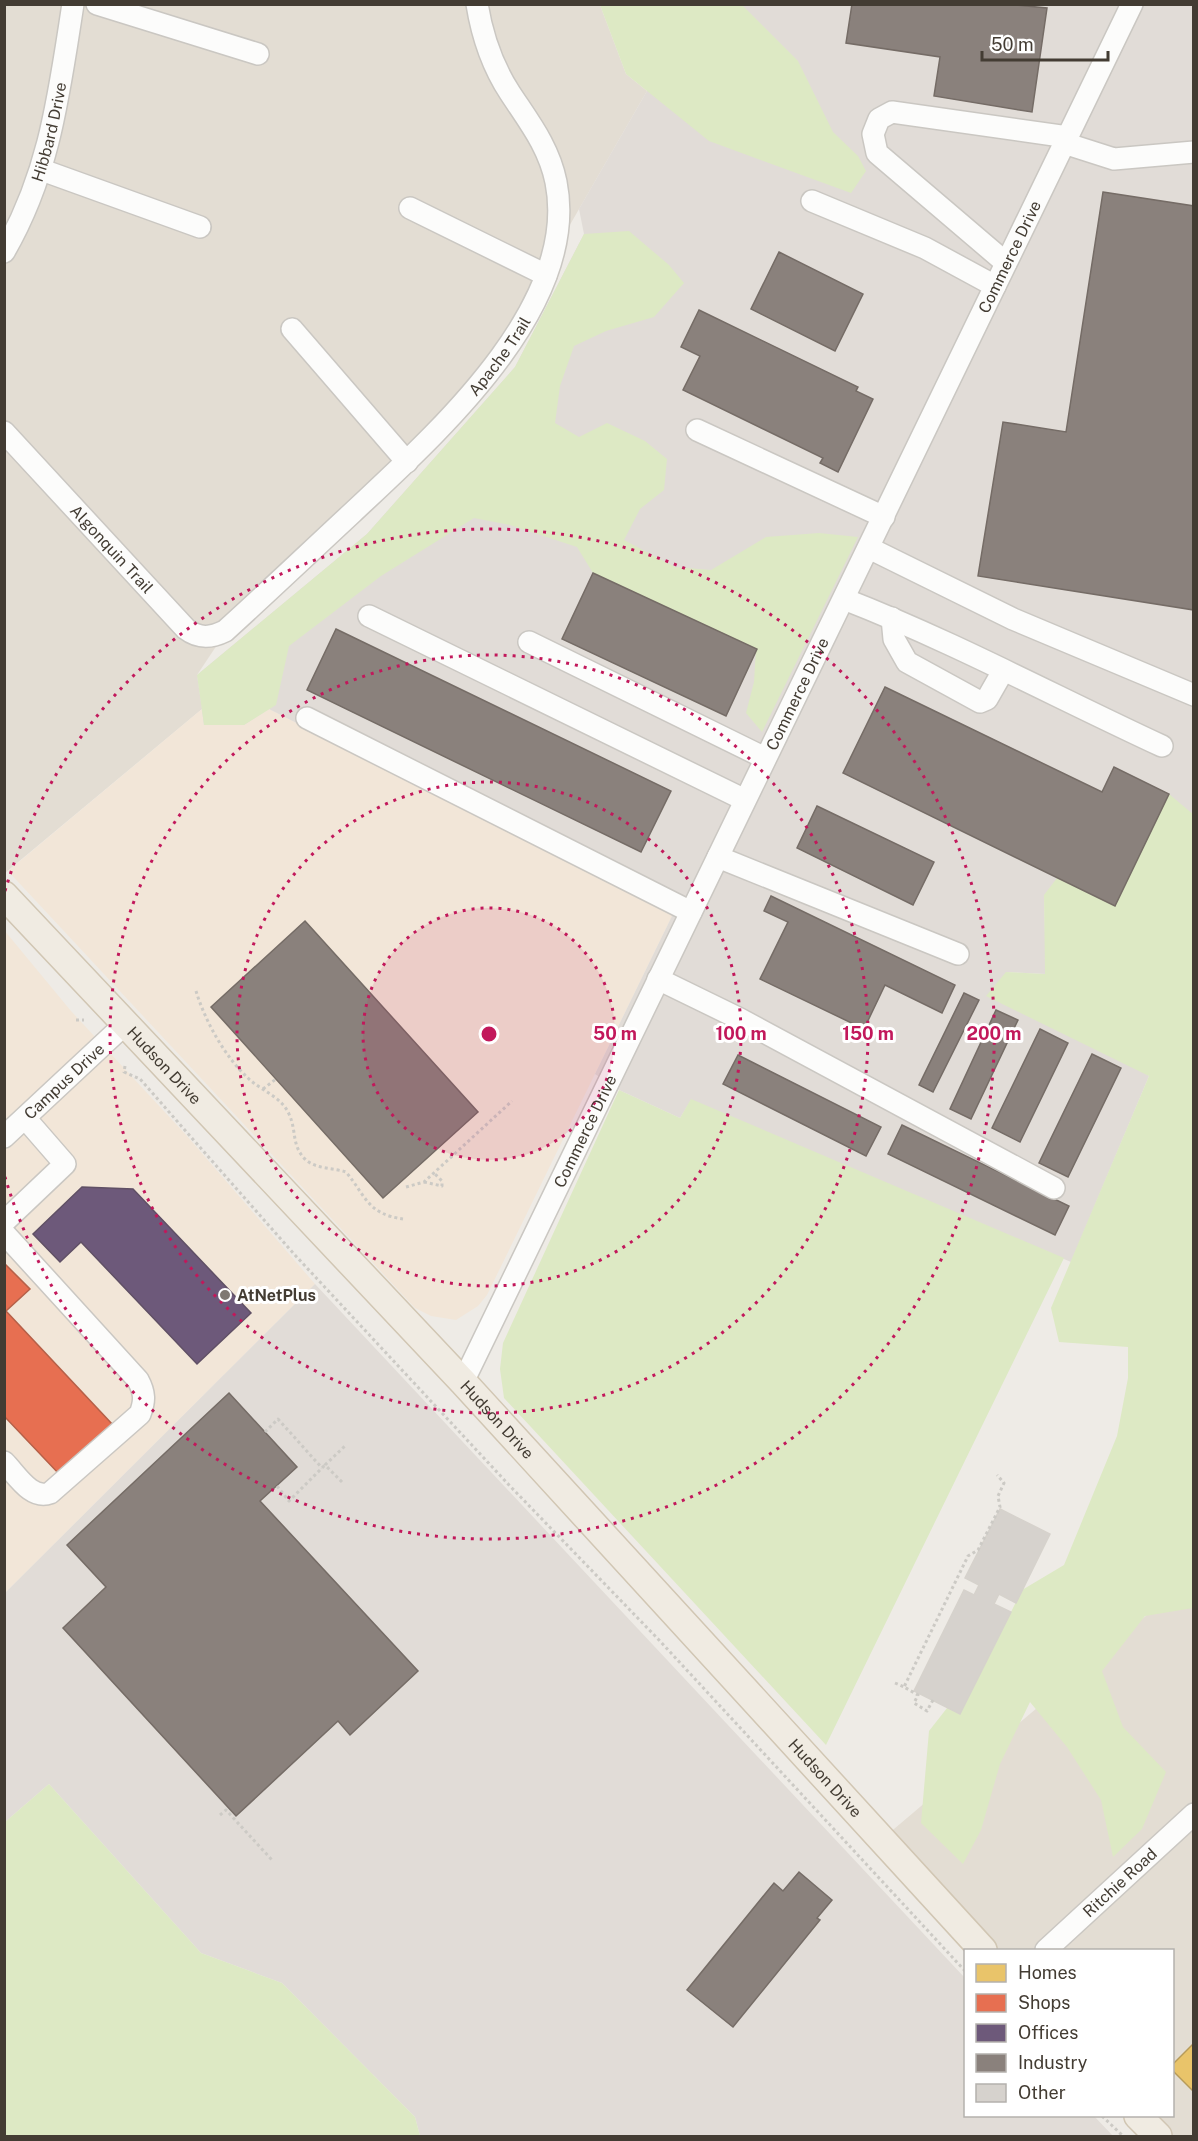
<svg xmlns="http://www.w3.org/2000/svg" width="1198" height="2141" viewBox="0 0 1198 2141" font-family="'Public Sans',sans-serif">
  <rect width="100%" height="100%" fill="#eeebe6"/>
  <!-- residential -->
  <g fill="#e3ddd3">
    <polygon points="5,5 600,5 626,74 647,91 552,256 497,362 229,627 197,675 202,709 5,873"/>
    <polygon points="1193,1576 1193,2136 1157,2136 1138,2116 1172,2116 1172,1950 984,1950 881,1840"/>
  </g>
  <!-- commercial -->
  <g fill="#f2e6d8">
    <polygon points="202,709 204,725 244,725 269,709 673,914 487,1295 478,1306 456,1320 431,1316 415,1308 8,871"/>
    <polygon points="4,930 71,1011 187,1136 315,1284 5,1593"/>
  </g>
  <!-- industrial -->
  <g fill="#e1dcd7">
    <polygon points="723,5 1193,5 1193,815 1169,795 1115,906 1044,895 1046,974 1006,972 1149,1076 1071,1262 691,1100 680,1118 619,1090 595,1074 673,914 269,709 244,725 204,725 197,675 367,534 515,367 584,234 579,209 647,91"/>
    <polygon points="315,1284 965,1978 966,2116 1094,2116 1113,2136 420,2136 415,2117 282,1983 201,1953 49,1784 5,1822 5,1593"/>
  </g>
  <!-- green -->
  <g fill="#dde9c4">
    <polygon points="600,5 742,5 798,61 833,132 858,156 866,171 851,193 709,141 626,74"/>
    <polygon points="629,231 669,265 684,283 654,317 606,331 574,346 560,386 555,423 579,437 607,423 645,441 667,459 664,490 640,509 624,540 675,567 711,570 766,537 819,533 858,537 762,732 746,713 754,682 756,649 593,573 577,547 510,525 474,518 381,576 289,646 276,705 244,725 204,725 197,675 367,534 515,367 584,234"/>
    <polygon points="1169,794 1194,815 1193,1608 1145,1616 1102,1671 1123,1727 1166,1772 1142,1829 1113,1857 1101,1800 1067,1747 1030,1702 1000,1764 981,1830 963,1864 921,1823 929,1731 991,1652 1022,1590 1064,1565 1117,1436 1128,1378 1128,1347 1059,1342 1051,1308 1149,1076 986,996 1006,972 1045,974 1044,895 1057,878 1115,906"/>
    <polygon points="619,1090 680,1118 691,1099 1064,1258 826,1745 504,1398 500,1369 503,1343"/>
    <polygon points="49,1784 201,1953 282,1983 415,2117 420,2136 5,2136 5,1822"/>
  </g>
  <!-- homes -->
  <polygon fill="#e9c46a" stroke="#b79b5a" stroke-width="1.5" points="1192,2045 1194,2047 1194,2092 1172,2070 1172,2065"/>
  <!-- shops -->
  <polygon fill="#e76f51" stroke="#b66048" stroke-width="1.5" points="4,1263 30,1289 6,1311 113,1425 60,1475 4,1416"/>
  <!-- offices -->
  <polygon fill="#6d597a" stroke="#605065" stroke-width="1.5" points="82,1187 133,1189 251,1313 197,1364 81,1242 60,1262 33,1234"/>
  <!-- industry -->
  <g fill="#8a817c" stroke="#756c66" stroke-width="1.5">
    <polygon points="852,4 1005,4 1047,8 1032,112 934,96 940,57 846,43"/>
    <polygon points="1103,192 1194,206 1194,610 978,576 1003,422 1066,432"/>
    <polygon points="779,252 863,294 835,351 751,309"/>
    <polygon points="699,310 858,387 856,391 873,399 838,472 820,463 823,458 683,390 700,356 681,347"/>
    <polygon points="593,573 757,649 726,716 562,639"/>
    <polygon points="336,629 671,791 641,852 307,690"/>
    <polygon points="885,687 1102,792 1114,767 1169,794 1115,906 843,773"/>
    <polygon points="817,806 934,862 913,905 797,848"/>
    <polygon points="771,896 955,985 942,1013 885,985 864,1029 760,979 788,922 764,911"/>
    <polygon points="305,921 478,1112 383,1198 211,1007"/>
    <polygon points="964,993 979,1000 933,1092 919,1085"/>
    <polygon points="996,1010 1018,1020 971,1119 950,1109"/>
    <polygon points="1040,1029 1068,1043 1020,1142 992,1128"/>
    <polygon points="1092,1054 1121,1068 1068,1177 1039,1163"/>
    <polygon points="738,1055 881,1127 866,1156 723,1084"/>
    <polygon points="902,1125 1069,1206 1055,1235 888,1154"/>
    <polygon points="229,1393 297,1467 260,1501 418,1671 350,1735 338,1721 236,1816 63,1628 106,1587 67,1545"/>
    <polygon points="799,1872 832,1900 817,1918 820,1920 733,2027 687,1990 774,1883 783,1891"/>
  </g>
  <!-- building -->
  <polygon fill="#d6d2cd" stroke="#d6d2cc" stroke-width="1.5" points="1000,1509 1050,1534 1016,1603 999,1594 994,1604 1011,1612 960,1714 914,1691 964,1590 974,1595 979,1585 965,1578"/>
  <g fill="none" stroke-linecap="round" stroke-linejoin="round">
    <!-- minor casing -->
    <g stroke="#cac7c2" stroke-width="24">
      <g id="minor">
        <polyline points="97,4 258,54"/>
        <polyline points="1064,143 1114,159 1194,152"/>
        <polyline points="42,170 200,227"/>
        <polyline points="812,201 925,248 995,286"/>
        <polyline points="410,208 546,275"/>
        <path id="s1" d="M4 252C50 173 59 93 73 4"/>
        <polyline points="1006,263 877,153 873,134 879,119 892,112 1068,137"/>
        <polyline points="292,329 407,462"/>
        <polyline points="697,430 884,517"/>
        <path id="s2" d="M4 432 186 629C199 639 211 638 225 631 268 592 310 552 352 513 434 436 581 307 556 182 549 147 529 122 510 93 493 67 482 35 477 4"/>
        <polyline points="869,548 1013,619 1194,695"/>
        <path d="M844 599C952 641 1056 697 1162 746"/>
        <polyline points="369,616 745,800"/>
        <polyline points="892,618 894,639 907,662 980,702 987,699 1003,671"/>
        <polyline points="529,642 765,758"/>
        <polyline points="307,718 691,912"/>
        <polyline points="718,857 958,954"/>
        <polyline points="658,979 740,1019 1054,1188"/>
        <path id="s3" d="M4 1137 124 1025"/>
        <polyline points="4,1222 65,1164 25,1118"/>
        <path d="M4 1233 138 1380C145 1393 145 1401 140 1414L50 1493C31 1500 17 1475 4 1462"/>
        <path id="s4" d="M463 1382 1132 4"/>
        <path id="s5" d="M1046 1950 1194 1814"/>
      </g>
    </g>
    <!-- major casing -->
    <g stroke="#d1c6b3" stroke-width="30">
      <g id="major">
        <path id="s6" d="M4 895 463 1382 983 1950"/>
        <polyline points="1138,2116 1158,2136"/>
      </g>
    </g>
    <!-- path -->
    <g stroke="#cccac5" stroke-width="3" stroke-dasharray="3 3" stroke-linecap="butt">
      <path d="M196 991C205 1021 225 1057 248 1078 261 1091 281 1096 289 1114 297 1131 291 1146 306 1160 316 1169 334 1168 346 1172 366 1196 367 1214 403 1219"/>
      <polyline points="76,1020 84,1020"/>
      <polyline points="125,1066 124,1072 140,1079 294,1254 509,1485 659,1640 966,1972"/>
      <polyline points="263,1089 276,1079"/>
      <polyline points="424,1182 442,1186 442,1181 434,1173"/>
      <polyline points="406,1187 424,1182 512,1101"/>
      <polyline points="265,1432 278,1419 322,1468"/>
      <polyline points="342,1482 325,1465 346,1445"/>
      <polyline points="277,1486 289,1501 325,1465"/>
      <polyline points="895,1683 904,1687"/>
      <polyline points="933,1700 927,1711 914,1703 918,1695 904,1687 968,1556 978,1550 1000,1507 998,1496 1004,1483 997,1475"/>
      <polyline points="220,1815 226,1810 272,1860"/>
      <polyline points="1102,2116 1123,2136"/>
    </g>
    <!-- minor -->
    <use href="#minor" stroke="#fcfcfb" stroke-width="21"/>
    <!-- major -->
    <use href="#major" stroke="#f0ebe2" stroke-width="27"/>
  </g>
  <!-- distance rings -->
  <circle cx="489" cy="1034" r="126" fill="#c2185b" fill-opacity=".12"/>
  <g fill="none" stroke="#c2185b" stroke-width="3" stroke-dasharray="3 6">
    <circle cx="489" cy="1034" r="126"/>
    <circle cx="489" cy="1034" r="252"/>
    <circle cx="489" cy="1034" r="379"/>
    <path d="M5 891A505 505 0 1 1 5 1177"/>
  </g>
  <!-- markers -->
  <circle fill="#7f7972" stroke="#fff" stroke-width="2" cx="225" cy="1295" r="6"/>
  <g text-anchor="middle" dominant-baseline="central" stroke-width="6" stroke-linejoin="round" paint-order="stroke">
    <!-- street labels -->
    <g font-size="16" fill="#433c33" stroke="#fff">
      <text stroke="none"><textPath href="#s1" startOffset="129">Hibbard Drive</textPath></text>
      <text stroke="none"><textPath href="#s4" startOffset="1251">Commerce Drive</textPath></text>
      <text stroke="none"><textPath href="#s2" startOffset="699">Apache Trail</textPath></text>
      <text stroke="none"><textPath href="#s2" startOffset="159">Algonquin Trail</textPath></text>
      <text stroke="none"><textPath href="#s4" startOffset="765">Commerce Drive</textPath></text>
      <text stroke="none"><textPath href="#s6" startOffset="234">Hudson Drive</textPath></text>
      <text stroke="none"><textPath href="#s3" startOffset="82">Campus Drive</textPath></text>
      <text stroke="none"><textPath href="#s4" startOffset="279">Commerce Drive</textPath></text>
      <text stroke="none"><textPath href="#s6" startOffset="720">Hudson Drive</textPath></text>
      <text stroke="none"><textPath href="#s6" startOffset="1206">Hudson Drive</textPath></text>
      <text stroke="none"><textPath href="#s5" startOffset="100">Ritchie Road</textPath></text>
    </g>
    <!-- poi labels -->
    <g font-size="16" font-weight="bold" fill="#433c33" stroke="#fff" text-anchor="start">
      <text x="237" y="1295">AtNetPlus</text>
    </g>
  </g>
  <circle cx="489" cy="1034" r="9" fill="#c2185b" stroke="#fff" stroke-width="3"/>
  <g font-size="18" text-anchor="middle" font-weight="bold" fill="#c2185b" stroke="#fff" stroke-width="6" stroke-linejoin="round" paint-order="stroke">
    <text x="615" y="1040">50 m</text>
    <text x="741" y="1040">100 m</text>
    <text x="868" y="1040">150 m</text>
    <text x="994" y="1040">200 m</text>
  </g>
  <!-- border -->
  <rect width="1198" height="2141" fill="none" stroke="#433c33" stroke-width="12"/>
  <!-- legend -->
  <rect x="964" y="1949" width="210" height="168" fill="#ffffff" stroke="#b4b1ad" stroke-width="1.5"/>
  <rect x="976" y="1964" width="30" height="18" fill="#e9c46a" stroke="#b4b1ad" stroke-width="1.5"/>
  <text x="1018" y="1979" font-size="18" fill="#433c33">Homes</text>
  <rect x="976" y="1994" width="30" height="18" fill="#e76f51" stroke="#b4b1ad" stroke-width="1.5"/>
  <text x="1018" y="2009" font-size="18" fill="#433c33">Shops</text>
  <rect x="976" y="2024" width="30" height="18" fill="#6d597a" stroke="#b4b1ad" stroke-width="1.5"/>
  <text x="1018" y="2039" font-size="18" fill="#433c33">Offices</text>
  <rect x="976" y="2054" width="30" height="18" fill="#8a817c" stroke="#b4b1ad" stroke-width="1.5"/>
  <text x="1018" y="2069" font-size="18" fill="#433c33">Industry</text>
  <rect x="976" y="2084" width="30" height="18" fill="#d6d2cd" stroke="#b4b1ad" stroke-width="1.5"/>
  <text x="1018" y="2099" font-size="18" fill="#433c33">Other</text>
  <!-- scale -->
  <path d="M982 51v9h126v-9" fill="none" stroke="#433c33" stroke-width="3"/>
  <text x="991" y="51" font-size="18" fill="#433c33" stroke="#ffffff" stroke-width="4.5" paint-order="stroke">50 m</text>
</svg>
